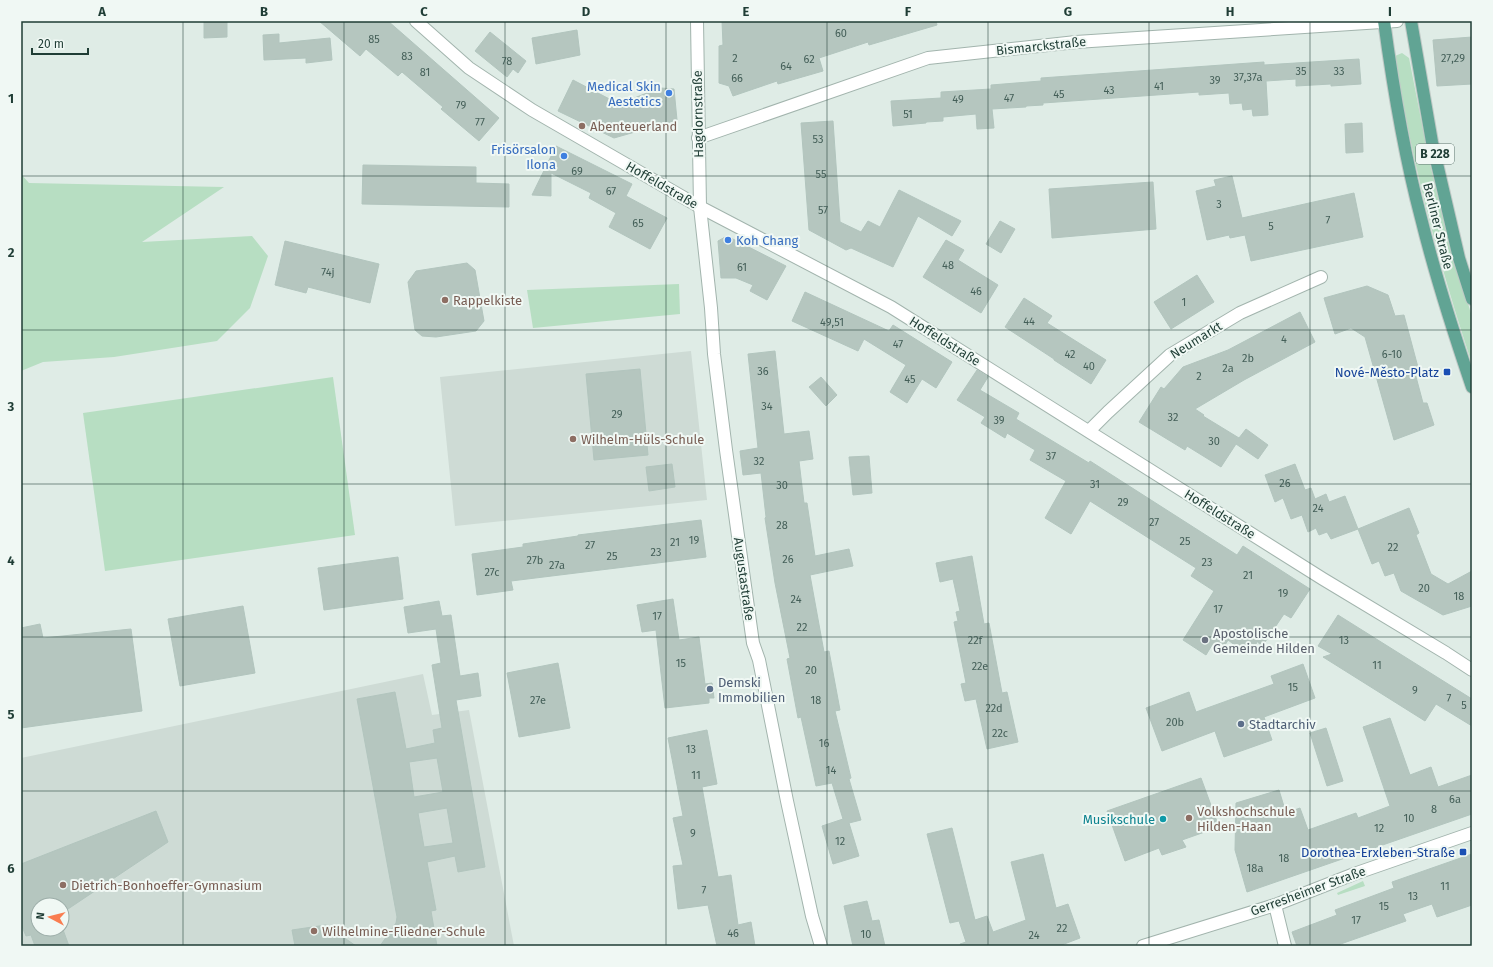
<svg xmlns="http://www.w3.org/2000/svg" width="1493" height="967" viewBox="0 0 1493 967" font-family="'Fira Sans',sans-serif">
  <rect width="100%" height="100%" fill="#dfece6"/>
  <!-- built -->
  <g fill="#cedbd5" fill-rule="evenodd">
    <polygon points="691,351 707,500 455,526 440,377"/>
    <path d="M423 674 432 715 469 710 514 946H21V758ZM38 905H62V929H38Z"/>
  </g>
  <!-- green -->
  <g fill="#b7dec2">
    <path d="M1402 53 1409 58 1429 160 1445 226 1472 317V364C1439 263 1411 161 1395 56Z"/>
    <polygon points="21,174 29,183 224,187 142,242 252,236 268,256 250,308 217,341 114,357 43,362 21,371"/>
    <polygon points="679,284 680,314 533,328 527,290"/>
    <polygon points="333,377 355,535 105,571 83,413"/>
    <polygon points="1363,881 1365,886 1338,895 1337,893"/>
  </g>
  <!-- building -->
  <g fill="#b5c6bf" stroke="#b2c5be" fill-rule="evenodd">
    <polygon points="204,21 227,21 227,37 204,38"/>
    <polygon points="319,21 388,21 499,118 479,141 441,109 443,107 402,72 398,76 366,49 360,56"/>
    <polygon points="722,21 936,21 937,25 869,45 868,42 819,58 823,71 778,84 777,81 733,96 729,86 719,83 719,46 723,45"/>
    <polygon points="577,30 580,55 536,64 532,38"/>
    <polygon points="490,32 526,61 518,73 513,69 507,77 475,51"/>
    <polygon points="279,34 279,43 330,38 332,60 306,63 306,58 264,60 263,35"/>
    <polygon points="1472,37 1472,84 1437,86 1433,40"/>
    <polygon points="1359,59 1361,84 1331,86 1331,84 1296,86 1296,79 1266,81 1268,115 1253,116 1252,109 1243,110 1242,103 1230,104 1229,93 1199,95 1199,92 1043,103 1043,105 1026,106 1026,107 992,109 994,128 977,129 976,114 943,117 943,121 926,122 926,123 893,126 891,101 941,98 941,92 991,89 991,85 1041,81 1041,78 1264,62 1264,65"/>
    <polygon points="573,80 619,104 647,93 648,87 674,89 677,120 614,138 558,111"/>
    <polygon points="833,121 840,222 861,232 868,221 880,227 899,190 961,221 952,236 918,216 893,267 851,248 846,250 809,230 801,123"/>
    <polygon points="1362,123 1363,152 1346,153 1345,124"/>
    <polygon points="556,146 632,184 626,196 667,218 650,249 609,227 616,213 589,198 591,193 551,173 551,196 532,195"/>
    <polygon points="363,165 476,167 476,183 509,184 509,207 362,204"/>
    <polygon points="1232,176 1242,218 1354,193 1363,237 1251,261 1245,235 1230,238 1229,235 1207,240 1196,191 1216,186 1214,180"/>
    <polygon points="1153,182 1156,229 1052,238 1049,189"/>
    <polygon points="1000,221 1015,229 1001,253 986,244"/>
    <polygon points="727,236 786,266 767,300 750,291 753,285 736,278 721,278 718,241"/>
    <polygon points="946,240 964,250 958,260 998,285 981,313 923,277"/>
    <polygon points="285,241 379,264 370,303 308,287 306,293 275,285"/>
    <polygon points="467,263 475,270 484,321 476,331 436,337 422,336 415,330 408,282 416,271"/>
    <polygon points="1197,275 1214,302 1171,329 1154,302"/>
    <polygon points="1367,286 1388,295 1395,316 1404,315 1419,371 1415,373 1423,403 1427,403 1434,425 1394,440 1365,337 1351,328 1335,334 1324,298"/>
    <polygon points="805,292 889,331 893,325 952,362 936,388 922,379 907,403 890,392 906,365 864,339 858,351 792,321"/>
    <polygon points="1024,298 1052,316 1047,323 1106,360 1091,384 1054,360 1054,359 1005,327"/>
    <polygon points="1300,312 1315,342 1244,380 1195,409 1204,415 1203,416 1239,438 1246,429 1268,445 1258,459 1236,444 1221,467 1187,446 1185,450 1139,422 1161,387 1164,389 1183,367 1228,350"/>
    <polygon points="775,351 784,434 809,431 813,459 799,461 804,503 807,503 815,556 849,549 853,566 810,575 824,652 829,651 840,710 835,711 851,778 849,779 861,820 849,823 859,856 833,864 822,826 843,819 832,783 816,786 801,717 798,718 787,659 790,658 775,583 765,518 766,517 761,473 743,475 740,451 758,448 748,354"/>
    <polygon points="640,369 648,455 594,460 586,374"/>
    <polygon points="977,370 988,377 980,390 1019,413 1016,419 1089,463 1090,461 1237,555 1243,546 1310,589 1291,618 1284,614 1261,648 1258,641 1248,655 1228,640 1221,652 1212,645 1206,655 1183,640 1214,591 1191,576 1196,568 1090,501 1071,534 1045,518 1066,481 1030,460 1035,450 1007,433 1005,438 981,423 985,417 957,400"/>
    <polygon points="821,377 837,395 826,406 809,387"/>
    <polygon points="869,456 872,493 853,495 849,457"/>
    <polygon points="672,464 675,487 649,491 646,467"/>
    <polygon points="1295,464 1305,490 1311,488 1315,499 1326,494 1329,502 1345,496 1358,529 1331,539 1327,532 1319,535 1316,528 1308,532 1302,515 1291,519 1283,498 1275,502 1265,475"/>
    <polygon points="1409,508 1419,533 1416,535 1431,574 1448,584 1472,571 1472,606 1443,615 1401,591 1394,573 1385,576 1379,561 1372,564 1358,529"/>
    <polygon points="701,520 706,557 511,581 513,590 477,595 472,554 523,547 523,544 578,536 578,535"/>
    <polygon points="972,556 984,624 989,623 1002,693 1007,692 1018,742 987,749 976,699 965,701 961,684 966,683 954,622 958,621 956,612 960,611 953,579 940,582 936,563"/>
    <polygon points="398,557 403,599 324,610 318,568"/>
    <polygon points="673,599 679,640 699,637 705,684 712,683 714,698 709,698 709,703 665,708 656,630 642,632 637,605"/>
    <path d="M439 601 442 616 451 615 460 676 478 673 481 696 456 700 485 867 458 872 455 856 427 862 436 910 431 911 437 946H380L396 923 397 917 357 699 395 692 406 749 435 743 433 730 442 728 432 665 441 663 436 629 408 633 404 607ZM437 758 443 792 414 797 409 762ZM447 808 453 843 424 847 418 813Z"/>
    <polygon points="243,606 255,673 180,686 168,619"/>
    <polygon points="1338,615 1472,699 1472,726 1436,704 1425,721 1323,657 1332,654 1318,646"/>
    <polygon points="40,624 43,638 131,629 142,711 21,728 21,628"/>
    <polygon points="558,663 570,728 519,737 507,673"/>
    <polygon points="1303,664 1315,698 1264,717 1272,740 1224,757 1215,731 1162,751 1146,708 1189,692 1196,712 1274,684 1271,676"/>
    <polygon points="1390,718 1410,775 1431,767 1438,787 1472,775 1472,814 1247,892 1235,850 1236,803 1279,790 1286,813 1300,808 1308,830 1356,813 1358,818 1390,806 1363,727"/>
    <polygon points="1326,728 1343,781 1327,786 1310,733"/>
    <polygon points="707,730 717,784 702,787 718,877 731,875 738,925 751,922 755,946 717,946 708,905 678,909 673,866 683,865 673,818 683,816 668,738"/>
    <polygon points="1201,778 1219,827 1182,840 1186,847 1162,855 1159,848 1125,861 1107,811"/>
    <polygon points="156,811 168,842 62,913 62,905 38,905 38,929 62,929 62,927 69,946 35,946 31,935 26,936 21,924 21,864"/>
    <polygon points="952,828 975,920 987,916 993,932 1026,920 1011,862 1043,854 1056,908 1068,904 1080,938 1059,946 961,946 960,944 966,942 959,921 950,923 927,834"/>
    <polygon points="1472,854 1472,905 1437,917 1432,904 1403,914 1406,921 1335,946 1297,946 1292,932 1337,915 1335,910 1394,888 1392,882"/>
    <polygon points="867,901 872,921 879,920 885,946 853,946 844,906"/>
    <polygon points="326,925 356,946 295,946 292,930"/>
  </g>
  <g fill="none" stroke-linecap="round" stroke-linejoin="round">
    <!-- minor casing -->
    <g stroke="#a2b4ad" stroke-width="14">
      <g id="minor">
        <polyline points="416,21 469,68 532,110 700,207 891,307 1323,579 1446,653 1472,670"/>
        <polyline points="697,21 700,207 711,308 714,354 726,450 753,643 759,660 787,801 812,916 821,946"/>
        <polyline points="698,138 928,58 1076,42 1397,21"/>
        <polyline points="1089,431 1108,412 1170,355 1240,313 1321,277"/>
        <polyline points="1275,905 1285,946"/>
      </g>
    </g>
    <!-- tertiary casing -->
    <g stroke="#a2b4ad" stroke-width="14">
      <polyline id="tertiary" points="1143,946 1275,905 1354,874 1472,833"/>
    </g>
    <!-- primary casing -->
    <g stroke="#c0c9c6" stroke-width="14">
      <g id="primary">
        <path d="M1384 21C1393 87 1404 154 1421 218 1435 275 1453 331 1472 387"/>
        <polyline points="1411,21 1432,142 1459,258 1472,299"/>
      </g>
    </g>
    <!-- minor -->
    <use href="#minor" stroke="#fff" stroke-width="12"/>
    <!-- tertiary -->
    <use href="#tertiary" stroke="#fff" stroke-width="12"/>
    <!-- primary -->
    <use href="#primary" stroke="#61a494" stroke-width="12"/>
  </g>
  <!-- grid -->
  <path fill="none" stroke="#1f3d35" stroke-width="1" stroke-opacity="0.55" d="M183 21V946M344 21V946M505 21V946M666 21V946M827 21V946M988 21V946M1149 21V946M1310 21V946M21 176H1472M21 330H1472M21 484H1472M21 637H1472M21 791H1472"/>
  <!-- markers -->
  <g fill="#3f7fe0" stroke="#f0f8f4" stroke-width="1.5">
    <circle cx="669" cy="93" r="4"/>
    <circle cx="564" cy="156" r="4"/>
    <circle cx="728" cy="240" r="4"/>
  </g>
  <g fill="#8d6e63" stroke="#f0f8f4" stroke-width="1.5">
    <circle cx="582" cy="126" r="4"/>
    <circle cx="445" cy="300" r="4"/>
    <circle cx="573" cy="439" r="4"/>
    <circle cx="1189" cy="818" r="4"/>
    <circle cx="63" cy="885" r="4"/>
    <circle cx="314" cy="931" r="4"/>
  </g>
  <g fill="#1a4fb4" stroke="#f0f8f4" stroke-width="1.5">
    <rect x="1443" y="368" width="8" height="8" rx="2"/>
    <rect x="1459" y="848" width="8" height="8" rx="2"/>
  </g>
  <circle fill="#6b7280" stroke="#f0f8f4" stroke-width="1.5" cx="1205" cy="640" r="4"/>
  <g fill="#5c6f8a" stroke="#f0f8f4" stroke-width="1.5">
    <circle cx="710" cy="689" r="4"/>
    <circle cx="1241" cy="724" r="4"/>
  </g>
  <circle fill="#0f9aa8" stroke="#f0f8f4" stroke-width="1.5" cx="1163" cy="819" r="4"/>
  <g text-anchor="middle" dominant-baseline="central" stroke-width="4" stroke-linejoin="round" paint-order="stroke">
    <!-- number labels -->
    <g font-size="11" fill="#445f58">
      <text x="841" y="33">60</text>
      <text x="374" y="39">85</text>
      <text x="407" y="56">83</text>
      <text x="735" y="58">2</text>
      <text x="1453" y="58">27,29</text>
      <text x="809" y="59">62</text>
      <text x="507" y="61">78</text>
      <text x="786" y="66">64</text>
      <text x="1301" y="71">35</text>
      <text x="1339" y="71">33</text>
      <text x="425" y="72">81</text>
      <text x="1248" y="77">37,37a</text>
      <text x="737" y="78">66</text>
      <text x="1215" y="80">39</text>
      <text x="1159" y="86">41</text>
      <text x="1109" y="90">43</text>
      <text x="1059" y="94">45</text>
      <text x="1009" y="98">47</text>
      <text x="958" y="99">49</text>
      <text x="461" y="105">79</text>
      <text x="908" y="114">51</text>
      <text x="480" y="122">77</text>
      <text x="818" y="139">53</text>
      <text x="577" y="171">69</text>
      <text x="821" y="174">55</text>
      <text x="611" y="191">67</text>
      <text x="1219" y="204">3</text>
      <text x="823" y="210">57</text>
      <text x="1328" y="220">7</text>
      <text x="638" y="223">65</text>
      <text x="1271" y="226">5</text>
      <text x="948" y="265">48</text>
      <text x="742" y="267">61</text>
      <text x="328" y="272">74j</text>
      <text x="976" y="291">46</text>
      <text x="1184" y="302">1</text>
      <text x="1029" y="321">44</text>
      <text x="832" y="322">49,51</text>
      <text x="1284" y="339">4</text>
      <text x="898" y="344">47</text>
      <text x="1070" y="354">42</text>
      <text x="1392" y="354">6-10</text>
      <text x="1248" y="358">2b</text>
      <text x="1089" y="366">40</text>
      <text x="1228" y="368">2a</text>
      <text x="763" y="371">36</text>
      <text x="1199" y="376">2</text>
      <text x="910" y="379">45</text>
      <text x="767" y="406">34</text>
      <text x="617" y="414">29</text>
      <text x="1173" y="417">32</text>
      <text x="999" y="420">39</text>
      <text x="1214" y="441">30</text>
      <text x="1051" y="456">37</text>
      <text x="759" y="461">32</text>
      <text x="1285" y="483">26</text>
      <text x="1095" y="484">31</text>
      <text x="782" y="485">30</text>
      <text x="1123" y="502">29</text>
      <text x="1318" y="508">24</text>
      <text x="1154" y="522">27</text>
      <text x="782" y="525">28</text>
      <text x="694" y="540">19</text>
      <text x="1185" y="541">25</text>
      <text x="675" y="542">21</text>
      <text x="590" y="545">27</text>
      <text x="1393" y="547">22</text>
      <text x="656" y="552">23</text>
      <text x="612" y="556">25</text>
      <text x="788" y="559">26</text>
      <text x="535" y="560">27b</text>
      <text x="1207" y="562">23</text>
      <text x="557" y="565">27a</text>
      <text x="492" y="572">27c</text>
      <text x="1248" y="575">21</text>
      <text x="1424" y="588">20</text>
      <text x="1283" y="593">19</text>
      <text x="1459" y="596">18</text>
      <text x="796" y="599">24</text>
      <text x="1218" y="609">17</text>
      <text x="657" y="616">17</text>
      <text x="802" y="627">22</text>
      <text x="975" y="640">22f</text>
      <text x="1344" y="640">13</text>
      <text x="681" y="663">15</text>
      <text x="1377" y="665">11</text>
      <text x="980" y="666">22e</text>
      <text x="811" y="670">20</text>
      <text x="1293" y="687">15</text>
      <text x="1415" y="690">9</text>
      <text x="1449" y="698">7</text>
      <text x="538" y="700">27e</text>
      <text x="816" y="700">18</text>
      <text x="1464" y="705">5</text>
      <text x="994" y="708">22d</text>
      <text x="1175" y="722">20b</text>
      <text x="1000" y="733">22c</text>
      <text x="824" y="743">16</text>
      <text x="691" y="749">13</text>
      <text x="831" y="770">14</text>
      <text x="696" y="775">11</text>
      <text x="1455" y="799">6a</text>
      <text x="1434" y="809">8</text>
      <text x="1409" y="818">10</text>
      <text x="1379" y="828">12</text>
      <text x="693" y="833">9</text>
      <text x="840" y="841">12</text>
      <text x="1284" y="858">18</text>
      <text x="1255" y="868">18a</text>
      <text x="1445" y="886">11</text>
      <text x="704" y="890">7</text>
      <text x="1413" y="896">13</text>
      <text x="1384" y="906">15</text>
      <text x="1356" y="920">17</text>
      <text x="1062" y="928">22</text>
      <text x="733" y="933">46</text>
      <text x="866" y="934">10</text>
      <text x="1034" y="935">24</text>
    </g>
    <!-- shield labels -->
    <rect fill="#f0f8f4" stroke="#5e756e" stroke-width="1" x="1416" y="144" width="38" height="20" rx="3"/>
    <g font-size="12" font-weight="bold" fill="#1f3d35">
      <text x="1435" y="154">B 228</text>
    </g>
    <!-- street labels -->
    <g font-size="13" fill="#1f3d35" stroke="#f0f8f4">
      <text transform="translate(1041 46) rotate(-6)">Bismarckstraße</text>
      <text transform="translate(698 114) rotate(-91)">Hagdornstraße</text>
      <text transform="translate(662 185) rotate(30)">Hoffeldstraße</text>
      <text transform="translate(1438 226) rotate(76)">Berliner Straße</text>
      <text transform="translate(1196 340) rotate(-32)">Neumarkt</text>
      <text transform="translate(945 341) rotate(32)">Hoffeldstraße</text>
      <text transform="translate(1220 514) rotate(32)">Hoffeldstraße</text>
      <text transform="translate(744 579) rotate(82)">Augustastraße</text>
      <text transform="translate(1308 891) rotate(-20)">Gerresheimer Straße</text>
    </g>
    <!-- shop labels -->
    <g font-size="13" fill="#366cbe" stroke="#f0f8f4" text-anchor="end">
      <text x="661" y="86">Medical Skin<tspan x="661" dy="15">Aestetics</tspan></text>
      <text x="556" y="149">Frisörsalon<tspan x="556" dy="15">Ilona</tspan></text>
      <text x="736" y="240" text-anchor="start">Koh Chang</text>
    </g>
    <!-- education labels -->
    <g font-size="13" fill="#785e54" stroke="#f0f8f4" text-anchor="start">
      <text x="590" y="126">Abenteuerland</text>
      <text x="453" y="300">Rappelkiste</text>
      <text x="581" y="439">Wilhelm-Hüls-Schule</text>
      <text x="1197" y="811">Volkshochschule<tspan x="1197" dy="15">Hilden-Haan</tspan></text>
      <text x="71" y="885">Dietrich-Bonhoeffer-Gymnasium</text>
      <text x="322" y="931">Wilhelmine-Fliedner-Schule</text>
    </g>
    <!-- transit labels -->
    <g font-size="13" fill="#164399" stroke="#f0f8f4" text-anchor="end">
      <text x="1439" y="372">Nové-Město-Platz</text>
      <text x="1455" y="852">Dorothea-Erxleben-Straße</text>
    </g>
    <!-- worship labels -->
    <g font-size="13" fill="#5b616d" stroke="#f0f8f4" text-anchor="start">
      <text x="1213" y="633">Apostolische<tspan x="1213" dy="15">Gemeinde Hilden</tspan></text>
    </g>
    <!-- service labels -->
    <g font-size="13" fill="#4e5e75" stroke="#f0f8f4" text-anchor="start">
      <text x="718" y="682">Demski<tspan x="718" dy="15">Immobilien</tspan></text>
      <text x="1249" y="724">Stadtarchiv</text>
    </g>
    <!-- culture labels -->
    <g font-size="13" fill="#0d838f" stroke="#f0f8f4" text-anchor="end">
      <text x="1155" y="819">Musikschule</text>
    </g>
  </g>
  <!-- border -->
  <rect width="1493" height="967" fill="none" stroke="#f0f8f4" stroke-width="44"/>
  <!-- north arrow -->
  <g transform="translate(50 917) rotate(277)"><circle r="19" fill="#f0f8f4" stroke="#9cada8"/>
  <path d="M0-3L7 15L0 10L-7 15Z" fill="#f97d50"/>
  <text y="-6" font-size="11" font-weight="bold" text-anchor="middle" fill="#1f3d35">N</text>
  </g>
  <!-- scale -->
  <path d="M32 48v6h56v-6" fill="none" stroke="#1f3d35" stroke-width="2"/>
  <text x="38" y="48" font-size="12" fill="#1f3d35" stroke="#f0f8f4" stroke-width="3" paint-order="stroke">20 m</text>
  <rect x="22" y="22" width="1449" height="923" fill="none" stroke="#1f3d35" stroke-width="1.5"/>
  <g font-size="13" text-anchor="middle" font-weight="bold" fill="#1f3d35">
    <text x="102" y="16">A</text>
    <text x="264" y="16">B</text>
    <text x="424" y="16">C</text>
    <text x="586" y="16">D</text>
    <text x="746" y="16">E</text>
    <text x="908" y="16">F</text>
    <text x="1068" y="16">G</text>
    <text x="1230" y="16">H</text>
    <text x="1390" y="16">I</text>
    <text x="11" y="103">1</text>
    <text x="11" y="257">2</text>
    <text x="11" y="411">3</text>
    <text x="11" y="565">4</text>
    <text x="11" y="719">5</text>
    <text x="11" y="873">6</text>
  </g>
</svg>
